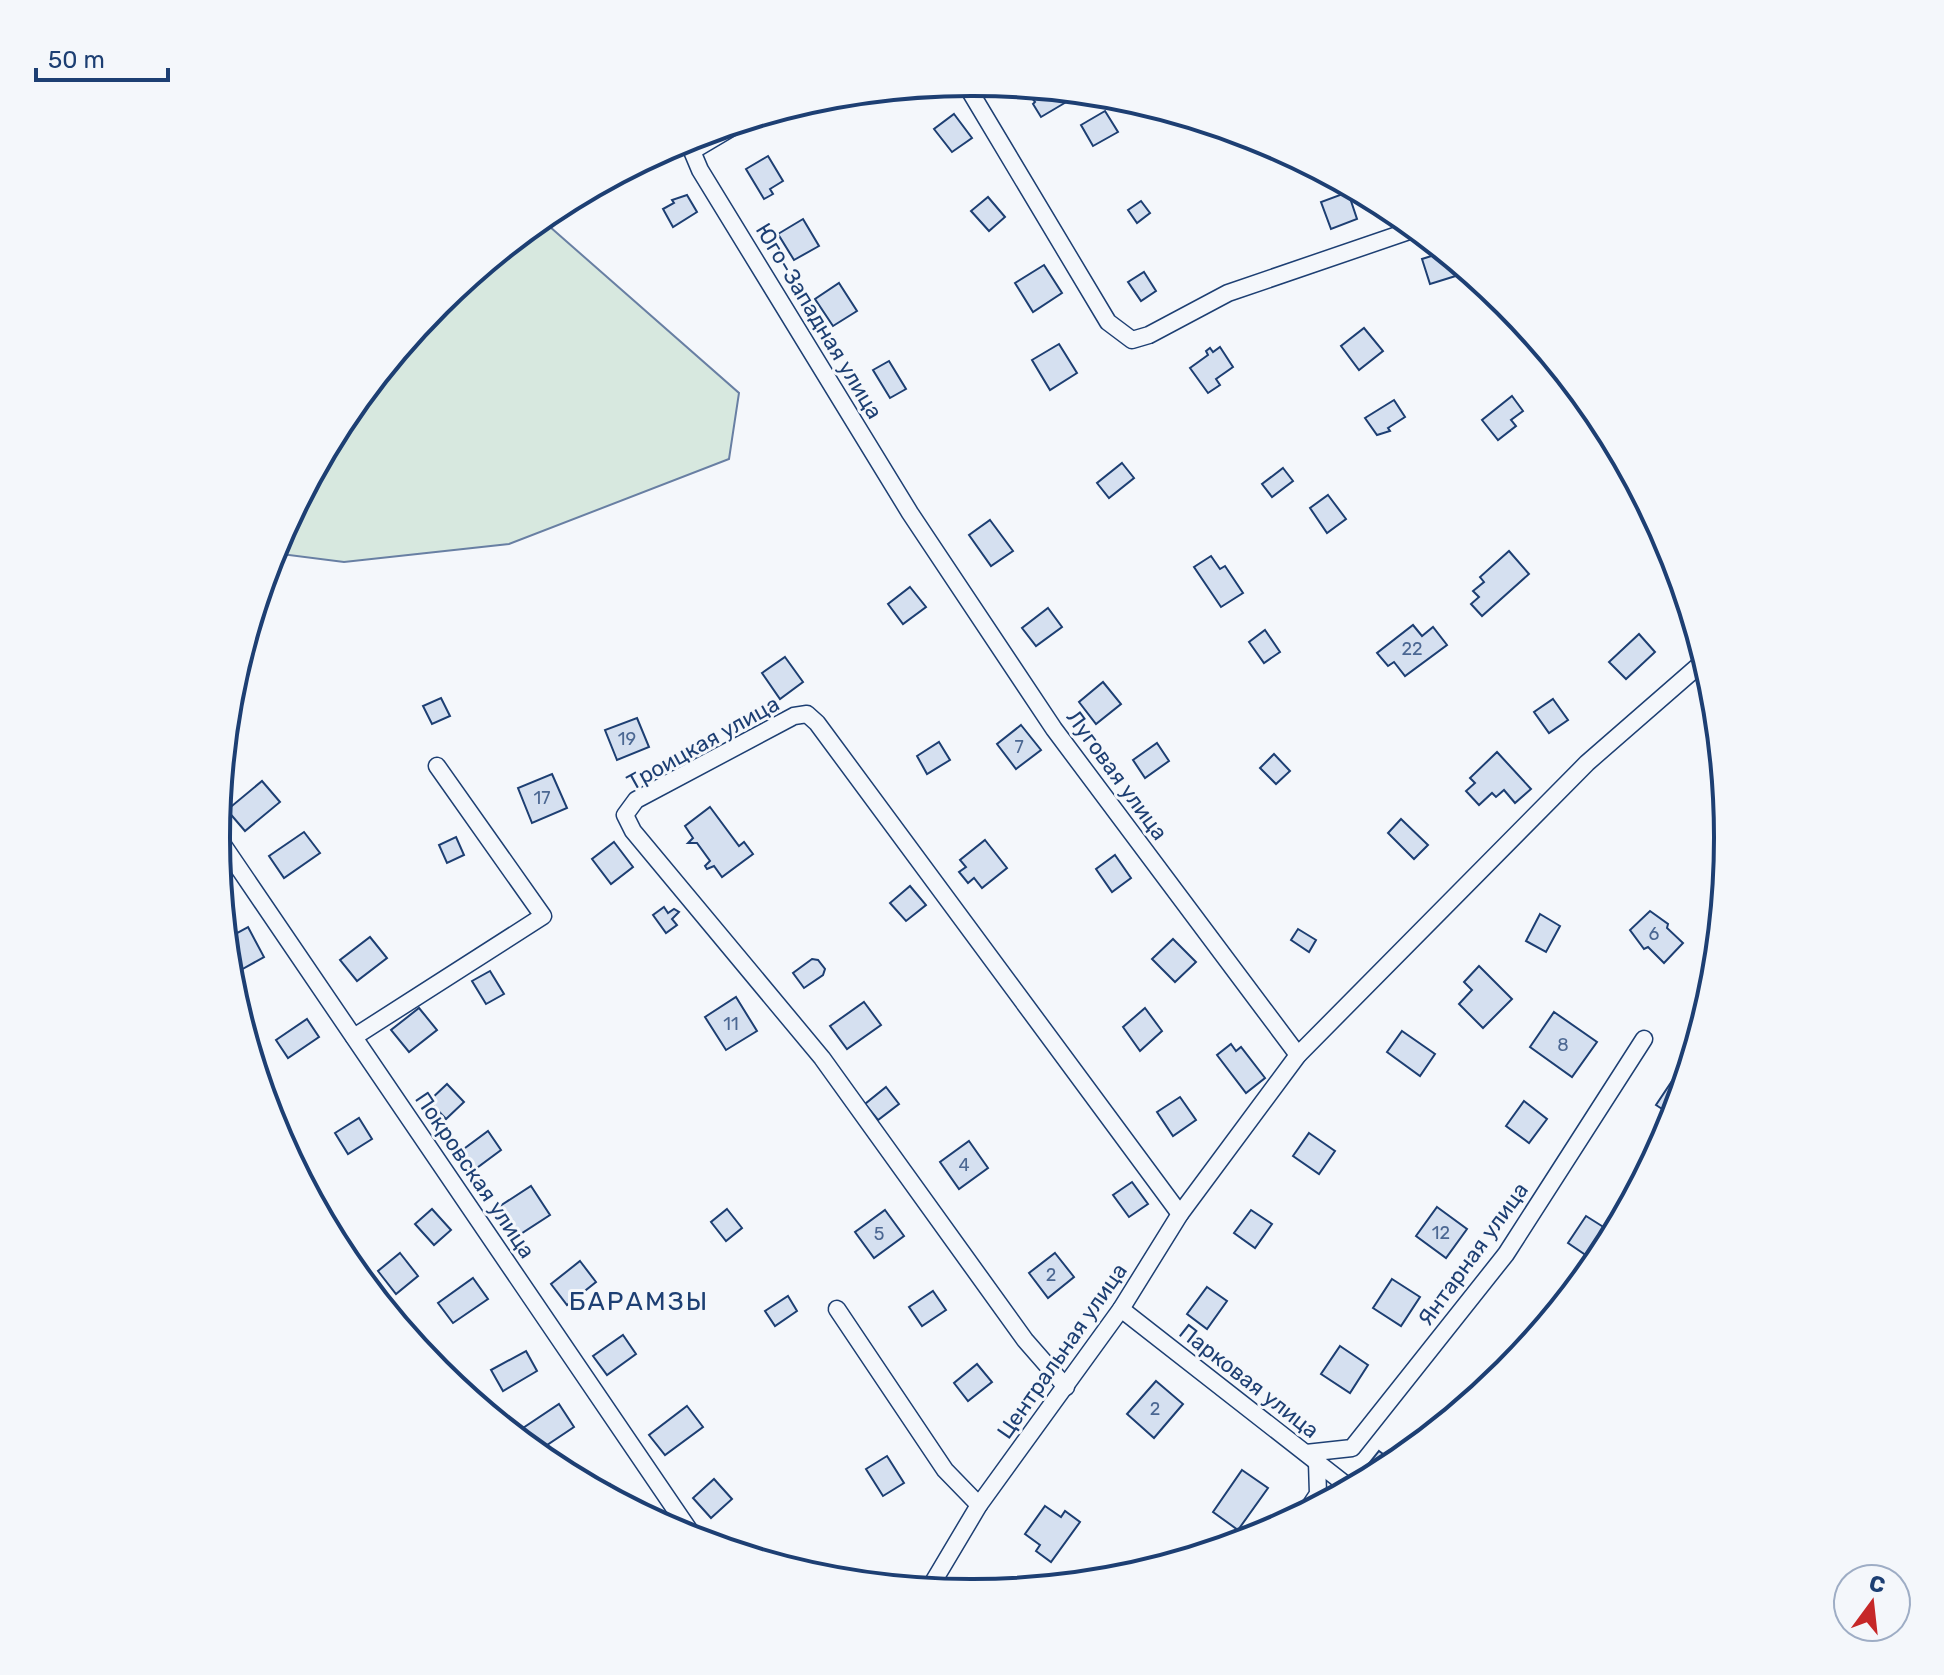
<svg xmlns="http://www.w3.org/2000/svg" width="1944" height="1675" viewBox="0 0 1944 1675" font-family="Rubik,sans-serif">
  <rect width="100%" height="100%" fill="#f4f7fb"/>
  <!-- green -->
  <polygon fill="#d7e8df" stroke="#687fa3" stroke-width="2" points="541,219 739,393 729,459 509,544 344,562 273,553 344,417 438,303"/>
  <!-- building -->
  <g fill="#d5e0f0" stroke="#1d3f73" stroke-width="2">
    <polygon points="1023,87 1062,91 1068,101 1041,117 1033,104 1035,102"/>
    <polygon points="1105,111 1118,132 1093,146 1081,125"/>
    <polygon points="954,114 972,138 952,152 934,129"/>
    <polygon points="768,156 783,181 770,189 773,194 764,199 746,169"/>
    <polygon points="1348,192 1357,219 1331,229 1321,202"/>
    <polygon points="687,195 697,212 673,227 663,209 674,203 672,200"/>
    <polygon points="988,197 1005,217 989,231 971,211"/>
    <polygon points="1141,201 1150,213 1137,223 1128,210"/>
    <polygon points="803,219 819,246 794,260 778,234"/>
    <polygon points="1444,252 1459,265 1462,274 1430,284 1422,259"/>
    <polygon points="1044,265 1062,293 1033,312 1015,283"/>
    <polygon points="1144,272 1156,291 1141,301 1128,282"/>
    <polygon points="839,283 857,311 833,326 815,299"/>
    <polygon points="1364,328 1383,351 1359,370 1341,346"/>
    <polygon points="1059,344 1077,373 1050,390 1032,360"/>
    <polygon points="1220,347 1233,367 1216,379 1220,385 1208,393 1190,368 1208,355 1206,351 1210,348 1213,352"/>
    <polygon points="889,361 906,389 890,398 873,370"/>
    <polygon points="1512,396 1523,411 1511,420 1516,426 1498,440 1482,420"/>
    <polygon points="1394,400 1405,417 1388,428 1390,431 1377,435 1365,418"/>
    <polygon points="1122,463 1134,478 1109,498 1097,483"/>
    <polygon points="1283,468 1293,481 1272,497 1262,484"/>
    <polygon points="1328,495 1346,519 1327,533 1310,508"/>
    <polygon points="990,520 1013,551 991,566 969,535"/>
    <polygon points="1509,551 1529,574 1482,616 1471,604 1479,597 1473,591 1484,582 1480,577"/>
    <polygon points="1211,556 1220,569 1225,566 1243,593 1221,607 1194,567"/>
    <polygon points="910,587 926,607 903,624 888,604"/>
    <polygon points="1048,608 1062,627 1036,646 1022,628"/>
    <polygon points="1413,625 1422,636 1433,627 1447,645 1405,676 1394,662 1388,666 1377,653"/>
    <polygon points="1265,630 1280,652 1264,663 1249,642"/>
    <polygon points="1639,634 1655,652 1626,679 1609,662"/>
    <polygon points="785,657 803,682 780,699 762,673"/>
    <polygon points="1103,682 1121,704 1096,724 1079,702"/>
    <polygon points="441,698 450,716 432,724 423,706"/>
    <polygon points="1553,699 1568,720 1549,733 1534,712"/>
    <polygon points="637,718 649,747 617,760 605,730"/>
    <polygon points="1021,725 1041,750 1016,769 997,744"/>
    <polygon points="939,742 950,760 927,774 917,756"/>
    <polygon points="1157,743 1169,761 1145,778 1133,760"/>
    <polygon points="1497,752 1531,789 1515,803 1504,790 1496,797 1492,793 1479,805 1466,791 1475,783 1470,778"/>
    <polygon points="1274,754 1290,771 1276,784 1260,768"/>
    <polygon points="552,774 567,808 532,823 518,788"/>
    <polygon points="262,781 280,802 245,831 227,810"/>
    <polygon points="710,807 739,846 744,842 753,854 722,877 714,866 707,869 705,866 710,861 697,843 688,843 693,838 685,826"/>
    <polygon points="1401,819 1428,845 1414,859 1388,833"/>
    <polygon points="304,832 320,853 284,878 269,856"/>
    <polygon points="456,837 464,855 447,863 439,845"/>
    <polygon points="985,840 1007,868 982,888 974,878 968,883 959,872 966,867 960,860"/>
    <polygon points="614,842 633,867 611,884 592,859"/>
    <polygon points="1115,855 1131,878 1112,892 1096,869"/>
    <polygon points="910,886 926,905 906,921 890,903"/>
    <polygon points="664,907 668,913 674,909 679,912 672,919 677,925 666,933 653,915"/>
    <polygon points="1650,911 1668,924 1667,928 1683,943 1664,963 1648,947 1644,949 1630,930"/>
    <polygon points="1540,914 1560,926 1546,952 1526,941"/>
    <polygon points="248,927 264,957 239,971 228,951 226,939"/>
    <polygon points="1298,929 1316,940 1309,952 1291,940"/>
    <polygon points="370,937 387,958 357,981 340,960"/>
    <polygon points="1173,939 1196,962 1175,982 1152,959"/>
    <polygon points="812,959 818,960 825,969 823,975 804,988 793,973"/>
    <polygon points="1479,966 1512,999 1483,1028 1459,1004 1472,990 1464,982"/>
    <polygon points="490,971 504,994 486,1004 472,981"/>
    <polygon points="736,997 757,1031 726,1050 705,1017"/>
    <polygon points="864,1002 881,1025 847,1049 830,1026"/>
    <polygon points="419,1008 437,1030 409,1052 391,1030"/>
    <polygon points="1145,1008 1162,1031 1140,1051 1123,1027"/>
    <polygon points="1554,1012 1597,1042 1572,1077 1530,1047"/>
    <polygon points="307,1019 319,1037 288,1058 276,1040"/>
    <polygon points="1402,1031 1435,1054 1420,1076 1387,1052"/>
    <polygon points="1231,1044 1236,1051 1241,1047 1265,1078 1246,1093 1217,1055"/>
    <polygon points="1678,1072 1685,1077 1673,1116 1656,1105"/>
    <polygon points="447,1084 464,1102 446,1119 429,1101"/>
    <polygon points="886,1087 899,1104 878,1120 865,1104"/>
    <polygon points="1180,1097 1196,1120 1173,1136 1157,1112"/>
    <polygon points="1524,1101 1547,1119 1529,1143 1506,1126"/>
    <polygon points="359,1118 372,1139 348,1154 335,1133"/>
    <polygon points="488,1131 501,1150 474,1170 461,1151"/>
    <polygon points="1309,1133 1335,1151 1319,1174 1293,1156"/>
    <polygon points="969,1141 988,1168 959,1189 940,1162"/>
    <polygon points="1132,1182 1148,1204 1129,1217 1113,1195"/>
    <polygon points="531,1186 550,1215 519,1235 500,1206"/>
    <polygon points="1437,1207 1467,1229 1446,1258 1416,1236"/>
    <polygon points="432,1209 451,1230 434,1245 415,1224"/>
    <polygon points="727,1209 742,1228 726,1241 711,1222"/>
    <polygon points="885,1210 904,1236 874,1258 855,1232"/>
    <polygon points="1251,1210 1272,1224 1255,1248 1234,1233"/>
    <polygon points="1586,1216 1613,1233 1596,1262 1568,1243"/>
    <polygon points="400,1253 418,1276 396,1294 378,1271"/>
    <polygon points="1055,1253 1074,1277 1048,1298 1029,1273"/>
    <polygon points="580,1261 596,1282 567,1305 551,1284"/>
    <polygon points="473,1278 488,1299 453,1323 438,1303"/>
    <polygon points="1392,1279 1420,1297 1401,1326 1373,1308"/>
    <polygon points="1207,1287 1227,1301 1207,1329 1187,1314"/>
    <polygon points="933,1291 946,1310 922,1326 909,1307"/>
    <polygon points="788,1296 797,1311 775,1326 765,1311"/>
    <polygon points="623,1335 636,1354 607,1375 593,1356"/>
    <polygon points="1340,1346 1368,1365 1350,1393 1321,1374"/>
    <polygon points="526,1351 537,1371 503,1391 491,1370"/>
    <polygon points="977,1364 992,1382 968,1401 954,1383"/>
    <polygon points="1156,1381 1183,1404 1154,1438 1127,1414"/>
    <polygon points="559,1404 574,1427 538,1451 523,1428"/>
    <polygon points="687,1406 703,1427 665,1455 649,1435"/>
    <polygon points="1379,1451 1395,1463 1364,1481 1359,1476"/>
    <polygon points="887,1456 904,1483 883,1496 866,1469"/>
    <polygon points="1242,1470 1268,1488 1238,1530 1213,1512"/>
    <polygon points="714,1479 732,1499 711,1518 693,1498"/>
    <polygon points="610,1484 627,1506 600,1491"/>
    <polygon points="1045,1506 1061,1517 1065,1511 1080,1522 1051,1562 1036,1551 1040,1545 1025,1534"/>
  </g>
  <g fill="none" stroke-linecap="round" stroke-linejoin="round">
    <!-- street casing -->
    <g stroke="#1d3f73" stroke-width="19">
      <g id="street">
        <polyline points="965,83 1108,322 1132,340 1149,335 1228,293 1415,229"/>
        <polyline points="741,122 692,151 700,170 910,513 1054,729 1298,1055"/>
        <polyline points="217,836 696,1540"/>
        <polyline points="354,1037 543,916 437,766"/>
        <polyline points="837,1309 945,1470 979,1505"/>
        <polyline points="1121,1309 1350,1488"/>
        <polyline points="1066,1387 1025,1340 822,1058 633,831 625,815 636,800 794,716 807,714 817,723 1180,1214"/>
        <polyline points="1306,1453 1352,1448 1506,1254 1644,1039"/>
        <polyline points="1306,1512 1318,1494 1317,1462"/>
        <polyline points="929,1589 979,1505 1121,1309 1180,1214 1298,1055 1587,763 1704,661"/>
      </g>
    </g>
    <!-- street -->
    <use href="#street" stroke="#f4f7fb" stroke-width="16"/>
  </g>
  <g text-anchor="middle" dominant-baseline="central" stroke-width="6" stroke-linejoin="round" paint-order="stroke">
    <!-- number labels -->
    <g font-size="18" fill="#4b6792">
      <text x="1412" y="649">22</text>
      <text x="627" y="739">19</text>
      <text x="1019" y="747">7</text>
      <text x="542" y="798">17</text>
      <text x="1654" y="934">6</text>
      <text x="731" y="1024">11</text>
      <text x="1563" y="1045">8</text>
      <text x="964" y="1165">4</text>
      <text x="1441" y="1233">12</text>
      <text x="879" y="1234">5</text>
      <text x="1051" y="1275">2</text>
      <text x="1155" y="1409">2</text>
    </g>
    <!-- street labels -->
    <g font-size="22" fill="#1d3f73" stroke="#f4f7fb">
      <text transform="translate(819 321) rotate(59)">Юго-Западная улица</text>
      <text transform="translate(703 743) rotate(-29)">Троицкая улица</text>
      <text transform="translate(1117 775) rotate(54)">Луговая улица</text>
      <text transform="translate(475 1175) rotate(56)">Покровская улица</text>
      <text transform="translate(1473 1254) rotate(-54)">Янтарная улица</text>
      <text transform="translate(1062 1351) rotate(-55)">Центральная улица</text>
      <text transform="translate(1249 1381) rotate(38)">Парковая улица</text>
    </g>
    <!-- quarter labels -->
    <g font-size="26" letter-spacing="2" fill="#1d3f73" stroke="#f4f7fb">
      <text x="639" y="1301">БАРАМЗЫ</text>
    </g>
  </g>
  <!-- crop -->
  <path d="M0 0H1944V1675H0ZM971 96H973A741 741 0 0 1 1714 837V838A741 741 0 0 1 973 1579H971A741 741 0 0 1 230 838V837A741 741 0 0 1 971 96Z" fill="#f4f7fb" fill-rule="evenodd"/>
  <path fill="none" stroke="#1d3f73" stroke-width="4" d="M971 96H973A741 741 0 0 1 1714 837V838A741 741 0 0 1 973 1579H971A741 741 0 0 1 230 838V837A741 741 0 0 1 971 96Z"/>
  <!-- north arrow -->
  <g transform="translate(1872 1603) rotate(15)"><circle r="38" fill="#f4f7fb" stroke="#9eadc5" stroke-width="2"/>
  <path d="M0-6L14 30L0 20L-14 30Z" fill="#c62828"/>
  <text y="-12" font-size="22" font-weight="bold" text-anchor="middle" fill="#1d3f73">С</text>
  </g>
  <!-- scale -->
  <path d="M36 68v12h132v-12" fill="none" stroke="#1d3f73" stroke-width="4"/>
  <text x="48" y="68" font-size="24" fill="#1d3f73" stroke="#f4f7fb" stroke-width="6" paint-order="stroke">50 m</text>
</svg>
